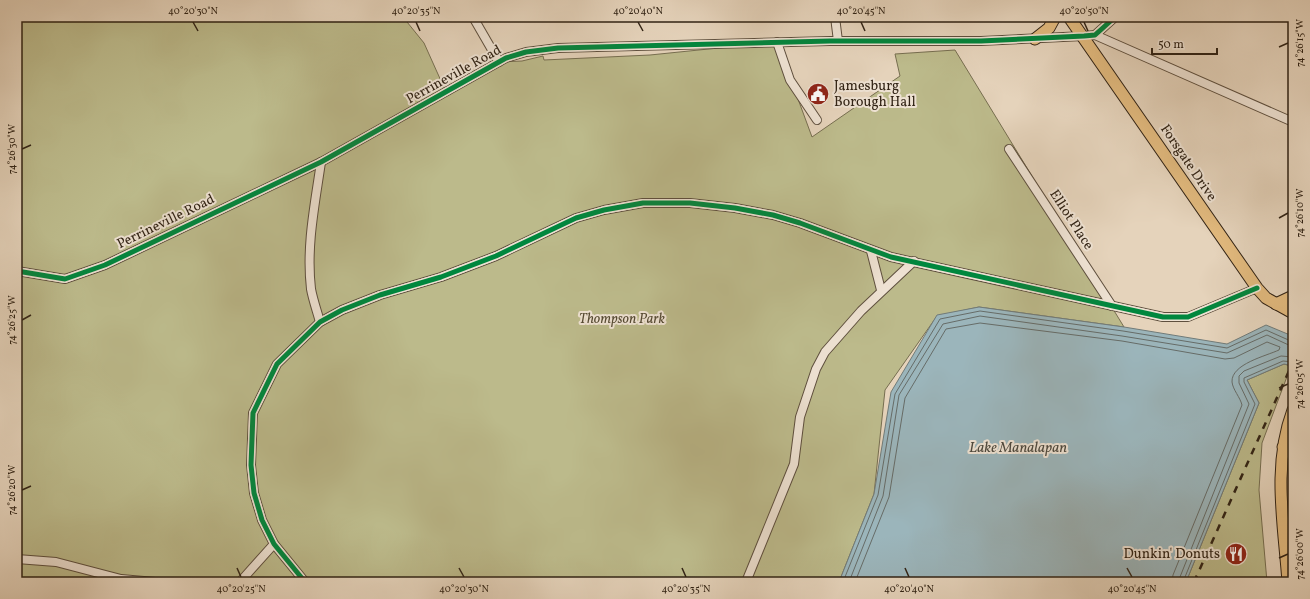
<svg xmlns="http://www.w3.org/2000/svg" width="1310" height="599" viewBox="0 0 1310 599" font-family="Vollkorn,serif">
  <rect width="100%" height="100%" fill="#e5d3bb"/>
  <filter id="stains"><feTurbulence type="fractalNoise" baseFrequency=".005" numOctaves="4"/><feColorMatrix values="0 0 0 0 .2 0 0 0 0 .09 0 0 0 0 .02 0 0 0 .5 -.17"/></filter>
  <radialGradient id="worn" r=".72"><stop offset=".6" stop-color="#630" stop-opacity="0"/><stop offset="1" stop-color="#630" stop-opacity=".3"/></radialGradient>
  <!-- green -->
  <g fill="#bcba8b" stroke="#766e50">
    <polygon points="17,17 403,17 424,43 446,92 499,62 522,61 543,56 544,60 650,55 777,42 812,137 900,76 895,54 955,50 1124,327 979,307 937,316 885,390 874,494 839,582 17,582"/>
    <polygon points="1284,364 1291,366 1262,443 1259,490 1267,582 1186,582 1259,403 1247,380"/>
  </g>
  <!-- water -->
  <polygon fill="#9bb5bb" stroke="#717b79" points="979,307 1124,327 1227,344 1266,325 1290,335 1293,343 1293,366 1284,364 1247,380 1259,403 1186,582 839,582 874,494 891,392 937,315"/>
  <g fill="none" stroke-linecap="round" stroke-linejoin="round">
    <!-- shore -->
    <g stroke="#666c68" stroke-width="1">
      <polyline points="843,582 878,495 895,394 940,319 980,311 1123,331 1227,348 1266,330 1293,342"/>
      <polyline points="849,582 883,496 899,395 943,324 980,316 1122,336 1227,353 1267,335 1293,347"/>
      <path d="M855 582 889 497 905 398 946 329 980 323 1122 341 1225 359 1234 358 1267 342 1280 347 1279 350C1266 356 1231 364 1232 382 1233 390 1240 397 1242 405L1173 575 1172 582"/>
      <polyline points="1178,582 1249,404 1239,383 1239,376 1244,371 1281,356 1293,357"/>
      <polyline points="1183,582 1255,404 1244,382 1244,378 1283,361 1293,362"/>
    </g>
    <!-- minor casing -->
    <g stroke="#5e4f3e" stroke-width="10">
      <g id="minor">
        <polyline points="473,17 499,62"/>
        <polyline points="835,17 838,41"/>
        <polyline points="1095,35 1293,122"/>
        <polyline points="777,42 790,80 817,120"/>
        <polyline points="1009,149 1112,306"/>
        <polyline points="871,251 881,290"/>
        <polyline points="17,271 65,279 105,265 321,162 506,58 526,52 558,48 830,41 981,41 1084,36 1095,35 1115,17"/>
        <path d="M320 322C317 311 313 300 311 289 306 246 315 204 321 162"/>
        <polyline points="17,559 56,562 121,579 155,582"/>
        <polyline points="240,582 274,544"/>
        <polyline points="305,582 274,544 262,520 254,493 251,465 253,413 277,364 320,322 342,310 380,295 441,277 496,256 576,218 604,210 643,203 690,203 735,208 773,215 800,223 891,257 1163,317 1188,317 1257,288"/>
        <polyline points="746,582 794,464 800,417 816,369 825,352 861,311 914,261"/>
      </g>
    </g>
    <!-- major casing -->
    <g stroke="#312315" stroke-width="13">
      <g id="major">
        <polyline points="1069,17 1257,288 1266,298 1293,313"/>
        <polyline points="1035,39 1049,28 1055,17"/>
        <polyline points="1276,304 1293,296"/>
        <polyline points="1283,447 1293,451"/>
        <path d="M1288 582C1284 524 1272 466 1293 410"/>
      </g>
    </g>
    <!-- minor -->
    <use href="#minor" stroke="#eee2d3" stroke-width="8"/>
    <!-- major -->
    <use href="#major" stroke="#e2ba7e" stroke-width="11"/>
    <!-- rail -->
    <polyline stroke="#312315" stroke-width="2.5" stroke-dasharray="7 7" stroke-linecap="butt" points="1194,582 1293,362"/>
    <!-- cycleway casing -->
    <g stroke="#eee2d3" stroke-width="8">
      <g id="cycleway">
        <polyline points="17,271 65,279 105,265 321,162 506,58 526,52 558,48 830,41 981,41 1084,36 1095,35 1115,17"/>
        <polyline points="305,582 274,544 262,520 254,493 251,465 253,413 277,364 320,322 342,310 380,295 441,277 496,256 576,218 604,210 643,203 690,203 735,208 773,215 800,223 891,257 1163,317 1188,317 1257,288"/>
      </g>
    </g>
    <!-- cycleway -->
    <use href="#cycleway" stroke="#00873e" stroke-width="5"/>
  </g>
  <!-- ticks -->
  <path fill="none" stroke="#312315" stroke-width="1.5" d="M193 22 198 31M416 22 420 31M638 22 643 31M861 22 865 31M1084 22 1088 31M1279 47 1288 43M22 149 31 145M1279 218 1288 213M22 320 31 315M1279 388 1288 384M22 490 31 486M1279 558 1288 554M237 568 241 577M459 568 464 577M682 568 686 577M905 568 909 577M1127 568 1132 577"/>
  <!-- icons -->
  <defs>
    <g id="civic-disc" transform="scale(1.15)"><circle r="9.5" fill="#8f2418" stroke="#eee2d3"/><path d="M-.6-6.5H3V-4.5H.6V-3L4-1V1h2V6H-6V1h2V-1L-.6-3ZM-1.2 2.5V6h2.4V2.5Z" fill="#fff"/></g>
    <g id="restaurant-disc" transform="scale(1.15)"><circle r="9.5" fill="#8f2418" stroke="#eee2d3"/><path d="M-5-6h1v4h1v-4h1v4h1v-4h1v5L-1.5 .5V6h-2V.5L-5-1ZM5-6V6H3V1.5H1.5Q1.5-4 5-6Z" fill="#fff"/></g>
  </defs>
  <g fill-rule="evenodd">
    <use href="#civic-disc" x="818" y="94"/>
    <use href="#restaurant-disc" x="1236" y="554"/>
  </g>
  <g text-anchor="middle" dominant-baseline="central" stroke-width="4" stroke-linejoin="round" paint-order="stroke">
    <!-- street labels -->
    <g font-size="14" fill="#312315" stroke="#eee2d3">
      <text transform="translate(454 75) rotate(-29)">Perrineville Road</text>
      <text transform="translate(1188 163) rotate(56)">Forsgate Drive</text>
      <text transform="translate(1071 220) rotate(57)">Elliot Place</text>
      <text transform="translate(166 222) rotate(-26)">Perrineville Road</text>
    </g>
    <!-- poi labels -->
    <g font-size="14" fill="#312315" stroke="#eee2d3" text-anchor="start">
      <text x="834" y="86">Jamesburg<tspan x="834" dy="16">Borough Hall</tspan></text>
      <text x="1220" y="554" text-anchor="end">Dunkin' Donuts</text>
    </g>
    <!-- park labels -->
    <g font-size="14" font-style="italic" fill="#544932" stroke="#eee2d3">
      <text x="622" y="319">Thompson Park</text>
    </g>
    <!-- water labels -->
    <g font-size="15" font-style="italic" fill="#4c483e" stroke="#eee2d3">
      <text x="1018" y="448">Lake Manalapan</text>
    </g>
  </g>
  <!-- margin -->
  <rect width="1310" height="599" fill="none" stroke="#e5d3bb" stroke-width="44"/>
  <!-- scale -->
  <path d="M1152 48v6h65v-6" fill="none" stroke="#312315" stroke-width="2"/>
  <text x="1158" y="48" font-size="12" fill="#312315" stroke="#eee2d3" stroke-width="3" paint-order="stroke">50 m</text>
  <rect x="22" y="22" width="1266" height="555" fill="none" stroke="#312315" stroke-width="1.5"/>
  <g font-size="10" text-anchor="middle" fill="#312315">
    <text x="193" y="14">40°20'30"N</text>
    <text x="416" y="14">40°20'35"N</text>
    <text x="638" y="14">40°20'40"N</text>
    <text x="861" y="14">40°20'45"N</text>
    <text x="1084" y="14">40°20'50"N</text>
    <text transform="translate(1299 43) rotate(-90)" y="4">74°26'15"W</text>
    <text transform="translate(11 149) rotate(-90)" y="4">74°26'30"W</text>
    <text transform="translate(1299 213) rotate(-90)" y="4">74°26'10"W</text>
    <text transform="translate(11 320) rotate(-90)" y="4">74°26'25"W</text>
    <text transform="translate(1299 384) rotate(-90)" y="4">74°26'05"W</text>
    <text transform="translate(11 490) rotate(-90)" y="4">74°26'20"W</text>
    <text transform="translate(1299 554) rotate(-90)" y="4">74°26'00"W</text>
    <text x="241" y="592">40°20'25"N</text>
    <text x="464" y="592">40°20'30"N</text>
    <text x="686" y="592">40°20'35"N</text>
    <text x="909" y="592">40°20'40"N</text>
    <text x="1132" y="592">40°20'45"N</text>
  </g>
  <rect width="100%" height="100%" filter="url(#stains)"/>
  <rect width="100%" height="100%" fill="url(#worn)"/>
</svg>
